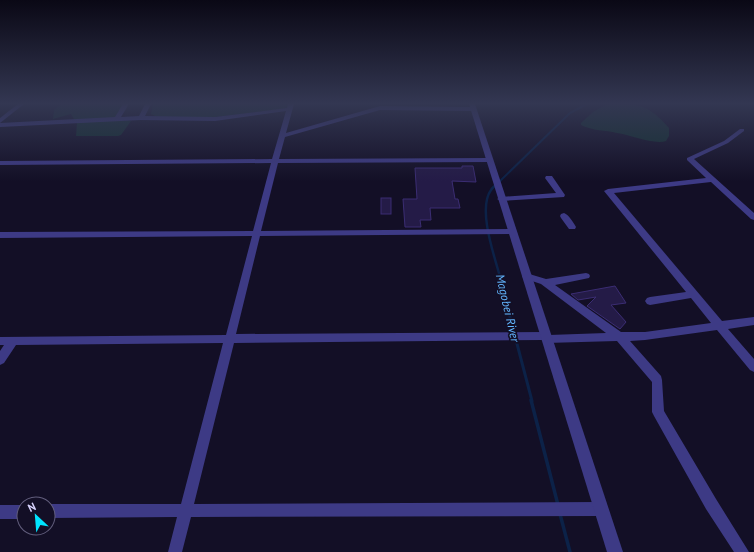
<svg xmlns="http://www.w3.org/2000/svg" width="754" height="552" viewBox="0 0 754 552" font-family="'PT Sans',sans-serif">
  <rect width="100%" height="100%" fill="#130f26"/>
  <!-- green -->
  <g fill="#12302f">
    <polygon points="61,104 125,104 116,119 75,121 71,114 53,119 54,110"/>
    <polygon points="153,104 289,104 288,107 283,109 215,117 157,117 151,114"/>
    <path d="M607 104C639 104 647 103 669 128V136L666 141C654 145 630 135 617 133 605 130 593 131 581 125V123L593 112Z"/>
    <polygon points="128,120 131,121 121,135 118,136 76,136 77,122"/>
  </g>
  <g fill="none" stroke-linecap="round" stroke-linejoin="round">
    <!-- stream-far3 -->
    <polyline stroke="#0c2248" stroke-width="2" points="499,182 570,113 587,104"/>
    <!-- stream-far2 -->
    <path stroke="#0c2248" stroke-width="2.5" d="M500 181C497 184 493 187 491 190 477 209 495 258 501 280"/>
    <!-- stream-far1 -->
    <polyline stroke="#0c2248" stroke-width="3" points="500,279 532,401"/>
    <!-- stream -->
    <g stroke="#0c2248" stroke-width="3.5">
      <polyline points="531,400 558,505"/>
      <polyline points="560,514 570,552"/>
    </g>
  </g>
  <!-- building -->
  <g fill="#241b47" stroke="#3b2d73">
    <polygon points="462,166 473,166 476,182 452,181 455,199 458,199 460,208 430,208 431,220 420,220 421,227 405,227 403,199 417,199 415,168 462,168"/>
    <rect x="381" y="198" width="10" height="16"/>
    <polygon points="615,286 626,303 611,305 626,322 620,329 587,306 596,297 578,300 571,294"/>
  </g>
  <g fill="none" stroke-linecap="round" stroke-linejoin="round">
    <!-- minor -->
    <g fill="#3d3a85" fill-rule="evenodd">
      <polygon points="18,104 24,104 0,123 0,118"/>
      <polygon points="123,104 129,104 121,117 139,116 145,104 151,104 145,116 215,117 287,108 288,104 294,104 286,133 380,106 473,107 476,109 473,111 380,110 285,137 279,159 489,158 492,160 489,162 278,163 261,231 512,229 515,230 516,232 515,234 260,236 236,334 545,332 549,335 606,333 541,284 523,278 522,276 523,274 526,273 546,279 586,273 589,274 590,276 589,278 555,285 621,332 645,332 711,323 691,298 650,305 647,304 645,301 647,298 650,297 686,292 604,191 608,189 706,178 687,160 687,158 724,141 740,129 744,129 744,131 728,143 694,159 754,213 754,220 751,219 711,182 614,193 722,321 754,317 754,325 728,329 754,359 754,372 750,370 717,330 645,340 630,341 661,376 662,380 664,411 716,499 749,552 734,552 706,509 654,416 652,412 652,382 617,341 546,343 542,340 234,343 194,504 601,502 606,504 608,509 606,514 601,516 191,517 182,552 168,552 177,517 48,518 48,504 181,504 223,343 16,345 4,363 0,365 0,351 4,345 0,345 0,337 226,335 252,236 0,238 0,232 253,231 271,163 0,165 0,161 272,159 286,111 215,121 141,120 0,127 0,123 115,117"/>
      <polygon points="546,176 552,176 565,195 564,197 501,201 497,199 501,197 556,193 545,178"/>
      <path d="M564 213C569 215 573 222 576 227L575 229H569L561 218 560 216 561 214Z"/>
      <rect x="0" y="505" width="24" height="14"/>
    </g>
    <!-- tertiary -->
    <polygon fill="#3d3a85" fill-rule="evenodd" points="469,104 475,104 623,552 607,552"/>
  </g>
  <!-- sky -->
  <linearGradient id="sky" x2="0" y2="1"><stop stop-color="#0a0815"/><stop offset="0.57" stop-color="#333752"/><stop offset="1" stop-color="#333752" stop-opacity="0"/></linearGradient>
  <rect width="754" height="181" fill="url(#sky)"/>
  <g text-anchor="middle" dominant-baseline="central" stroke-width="3.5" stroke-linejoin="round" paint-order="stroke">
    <!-- water labels -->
    <g font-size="12" font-style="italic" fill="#62b6ff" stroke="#130f26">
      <text transform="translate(508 308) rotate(77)">Magobei River</text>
    </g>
  </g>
  <!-- north arrow -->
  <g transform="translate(36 516) rotate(334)"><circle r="19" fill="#130f26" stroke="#625e7d"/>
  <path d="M0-3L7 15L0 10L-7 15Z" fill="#00e5ff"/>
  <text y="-6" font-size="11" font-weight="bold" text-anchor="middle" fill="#d9d4ff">N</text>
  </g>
</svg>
